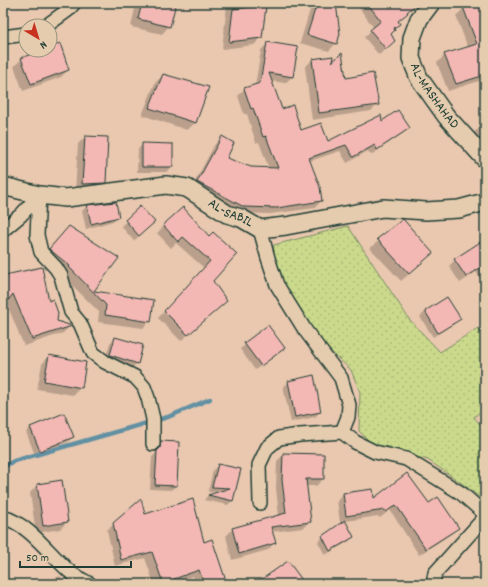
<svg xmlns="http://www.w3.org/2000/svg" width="488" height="587" viewBox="0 0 488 587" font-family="Dekko,sans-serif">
  <defs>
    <pattern id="grass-dots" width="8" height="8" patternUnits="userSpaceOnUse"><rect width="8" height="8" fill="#cbd98c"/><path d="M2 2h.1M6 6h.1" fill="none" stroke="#aebb79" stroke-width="1.8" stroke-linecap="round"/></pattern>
  </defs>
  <rect width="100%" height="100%" fill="#e9c8af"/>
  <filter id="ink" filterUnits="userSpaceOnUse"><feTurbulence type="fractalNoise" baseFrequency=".025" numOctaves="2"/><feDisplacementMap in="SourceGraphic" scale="8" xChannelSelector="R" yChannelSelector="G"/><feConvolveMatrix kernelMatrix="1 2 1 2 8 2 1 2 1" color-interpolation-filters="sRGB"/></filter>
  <g filter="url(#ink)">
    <!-- grass -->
    <polygon fill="url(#grass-dots)" stroke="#758b60" points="348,226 409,319 440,352 478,328 485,338 485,408 474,417 485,430 485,502 467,487 428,460 407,454 377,449 359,431 360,392 351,370 325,346 291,307 270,278 274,245"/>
    <!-- shadow -->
    <g fill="#0003">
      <polygon points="136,3 175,3 169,26 162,34 131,27"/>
      <polygon points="225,3 247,3 244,9 261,38 254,45 222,49 227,4"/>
      <polygon points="312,3 325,3 336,43 329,51 300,43"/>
      <polygon points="360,3 417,3 397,22 399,23 390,35 388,47 379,55 364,37 374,28 357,5"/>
      <polygon points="478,3 485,3 485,79 448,91 437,63 445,55 468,48 456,16 464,8"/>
      <polygon points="268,43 292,77 285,83 271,81 281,110 300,131 327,142 381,123 409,128 402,134 371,155 368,151 347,163 340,151 310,161 321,201 315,208 270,214 237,213 191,189 215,144 222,137 226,158 251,168 269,169 259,142 256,143 247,114 244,114 238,96 244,89 255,86 261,50"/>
      <polygon points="50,48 68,70 61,77 23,91 14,66 22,59 45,50 50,50"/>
      <polygon points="332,57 330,65 345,79 378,105 371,111 312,120 305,67 312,60"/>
      <polygon points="163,75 208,88 195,123 187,130 142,115 155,83"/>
      <polygon points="485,125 485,158 467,139 474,132"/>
      <polygon points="85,137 105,182 97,190 75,192 78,144"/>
      <polygon points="143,144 172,145 172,167 166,172 137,172 138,149"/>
      <polygon points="87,206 118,216 113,221 86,229 82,211"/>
      <polygon points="140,208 148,227 134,241 121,226"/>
      <polygon points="183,208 209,237 212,280 219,307 181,341 158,318 204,268 176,243 171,248 157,233"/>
      <polygon points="403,221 424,261 401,281 370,248"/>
      <polygon points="69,227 118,258 93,292 153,300 150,321 143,328 98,322 99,312 43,256"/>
      <polygon points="485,240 485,287 476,272 460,283 449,266 455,260"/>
      <polygon points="6,276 48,302 56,322 70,326 63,333 24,346 6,302 3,306 3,279"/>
      <polygon points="425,312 459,319 454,324 433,337 420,317"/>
      <polygon points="268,327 279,353 255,370 240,349"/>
      <polygon points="115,338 137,363 132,368 105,360 110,343"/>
      <polygon points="49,356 81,387 73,395 37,389 42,364"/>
      <polygon points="289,382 320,412 315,417 291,422 283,387"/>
      <polygon points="31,427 73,437 68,442 35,455 26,432"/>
      <polygon points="161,442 177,485 171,490 150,489 152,457 155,454 156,447"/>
      <polygon points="284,454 323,479 316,486 306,486 310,521 303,528 271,532 274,543 268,550 232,560 226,536 233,529 279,516 276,488 277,461"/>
      <polygon points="218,465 240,470 233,500 228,505 204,500 208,495 218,492 208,492 213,470"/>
      <polygon points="37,485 67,522 60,529 36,533 30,493"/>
      <polygon points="343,494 374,500 429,504 457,528 451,534 419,555 390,510 380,518 378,516 340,522 337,501"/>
      <polygon points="144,516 203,543 226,584 196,584 193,576 170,584 154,584 145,558 115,566 107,530 114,524"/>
      <polygon points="323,537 353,537 348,542 325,555 318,542"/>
      <polygon points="60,576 65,584 39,584"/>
    </g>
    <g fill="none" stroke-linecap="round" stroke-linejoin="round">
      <!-- stream -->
      <polyline stroke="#6290a3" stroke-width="4.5" points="3,467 14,461 168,417 210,399"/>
    </g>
    <!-- building -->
    <g fill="#f4b8b4" stroke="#1f3d34">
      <polygon points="142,3 176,3 170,27 138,19"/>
      <polygon points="317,3 336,3 340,34 337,44 307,35"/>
      <polygon points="367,3 418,3 407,12 408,13 398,21 400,24 394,28 395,30 391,34 395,41 386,49 370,30 381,21"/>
      <polygon points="475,3 485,3 485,75 456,84 444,54 477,44 463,7"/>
      <polygon points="266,6 262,38 229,42 233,9"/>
      <polygon points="267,42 298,47 293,77 269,73 282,109 293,105 301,130 321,123 328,141 381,115 382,121 398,110 410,128 377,150 375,145 353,157 346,145 309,158 320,187 322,201 277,208 244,207 197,182 222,136 234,143 227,158 251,167 278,168 266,136 263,137 253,108 251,109 244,88 260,83"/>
      <polygon points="60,43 69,70 31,84 21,58 42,50 50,50 50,47"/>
      <polygon points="342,53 346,78 373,73 379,105 319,113 312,59 333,56 332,62"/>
      <polygon points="163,74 209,87 196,123 149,108"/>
      <polygon points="85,136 108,137 106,183 82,184"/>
      <polygon points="142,143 173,144 173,167 142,167"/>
      <polygon points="116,202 119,217 91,224 87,205"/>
      <polygon points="140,206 155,222 139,236 125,220"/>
      <polygon points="183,207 209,236 213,232 237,254 213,281 227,301 188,335 164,311 210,261 183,237 178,242 163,225"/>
      <polygon points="403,219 433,253 409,274 377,239"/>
      <polygon points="69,226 119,258 94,291 154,300 151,322 105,315 106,305 69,267 70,266 49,249"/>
      <polygon points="485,239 485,265 466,277 454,259"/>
      <polygon points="42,267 49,301 53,299 58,313 57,321 72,326 32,339 13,294 3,307 3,279 5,275"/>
      <polygon points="447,297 461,319 438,333 425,311"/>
      <polygon points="268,325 285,348 261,366 244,343"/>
      <polygon points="115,337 143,345 138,364 110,355"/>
      <polygon points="49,355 86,362 82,388 44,381"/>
      <polygon points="314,375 321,412 295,417 288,381"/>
      <polygon points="64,413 74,437 40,451 30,427"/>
      <polygon points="161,441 179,442 177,486 155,485 157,451 160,448"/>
      <polygon points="283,453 324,454 324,479 306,479 311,522 271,527 276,543 239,554 232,528 286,513 282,480"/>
      <polygon points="218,464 241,469 233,501 208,495 230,488 212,487"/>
      <polygon points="407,473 429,503 438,497 459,528 426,549 396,505 386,512 385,510 346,516 343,493 373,489 374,498"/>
      <polygon points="62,480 68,522 43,526 37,484"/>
      <polygon points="141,499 145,514 193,499 204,542 212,539 227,584 204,584 199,570 163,583 152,552 121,560 113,523"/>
      <polygon points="345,520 354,537 330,551 322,536"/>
      <polygon points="288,561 305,584 255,584"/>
    </g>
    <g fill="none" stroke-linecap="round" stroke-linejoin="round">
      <!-- minor casing -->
      <g stroke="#1f3d34" stroke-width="16">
        <g id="minor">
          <polyline points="46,26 68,10 74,3"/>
          <polyline points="3,37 26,34"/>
          <polyline points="39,195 37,235 41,252 56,268 61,276 71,312 80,323 93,353 105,362 135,377 144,387 148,398 153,419 153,444"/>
          <polyline points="260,229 268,258 277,285 305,330 341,378 349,405 348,417 342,432 355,442 375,452 406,459 461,493 485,514"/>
          <polyline points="3,230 21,215 39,195"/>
          <polyline points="260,503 259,465 267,448 279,438 300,435 342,432"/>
          <path d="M3 517C30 525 48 553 69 571 75 577 83 580 90 584"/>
          <polyline points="433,584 435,573 485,517"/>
        </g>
      </g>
      <!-- tertiary casing -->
      <g stroke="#1f3d34" stroke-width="20">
        <g id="tertiary">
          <path id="s1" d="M431 3 419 19 412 38 411 58 419 78 446 116 485 159"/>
          <path id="s2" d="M3 186 39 195 66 198 166 185 187 188 227 214 241 218 260 229 286 226 383 208 426 211 459 209 485 202"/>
        </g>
      </g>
      <!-- minor -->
      <use href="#minor" stroke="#e6ccae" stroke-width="13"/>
      <!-- tertiary -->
      <use href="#tertiary" stroke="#e6ccae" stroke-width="17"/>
    </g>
  </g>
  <g text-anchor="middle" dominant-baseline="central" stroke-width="3" stroke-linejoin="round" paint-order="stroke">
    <!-- street labels -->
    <g font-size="14" fill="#1f3d34" stroke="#e6ccae">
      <text stroke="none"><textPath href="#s1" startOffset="105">AL-MASHAHAD</textPath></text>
      <text stroke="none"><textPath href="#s2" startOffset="237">AL-SABIL</textPath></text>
    </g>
  </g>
  <!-- margin -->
  <rect width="488" height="587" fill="none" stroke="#e6ccae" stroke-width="16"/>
  <rect x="8" y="8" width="472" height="571" fill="none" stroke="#1f3d34" stroke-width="1.5" filter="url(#ink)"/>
  <!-- north arrow -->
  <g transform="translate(38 38) rotate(142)"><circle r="19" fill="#e6ccae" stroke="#96937d"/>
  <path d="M0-3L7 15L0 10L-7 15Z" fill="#c8321e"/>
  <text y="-6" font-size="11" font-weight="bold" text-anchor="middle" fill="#1f3d34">N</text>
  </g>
  <!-- scale -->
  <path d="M20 561v6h111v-6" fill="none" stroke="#1f3d34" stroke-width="2"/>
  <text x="26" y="561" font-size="12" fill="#1f3d34" stroke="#e6ccae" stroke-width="3" paint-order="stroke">50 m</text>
</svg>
